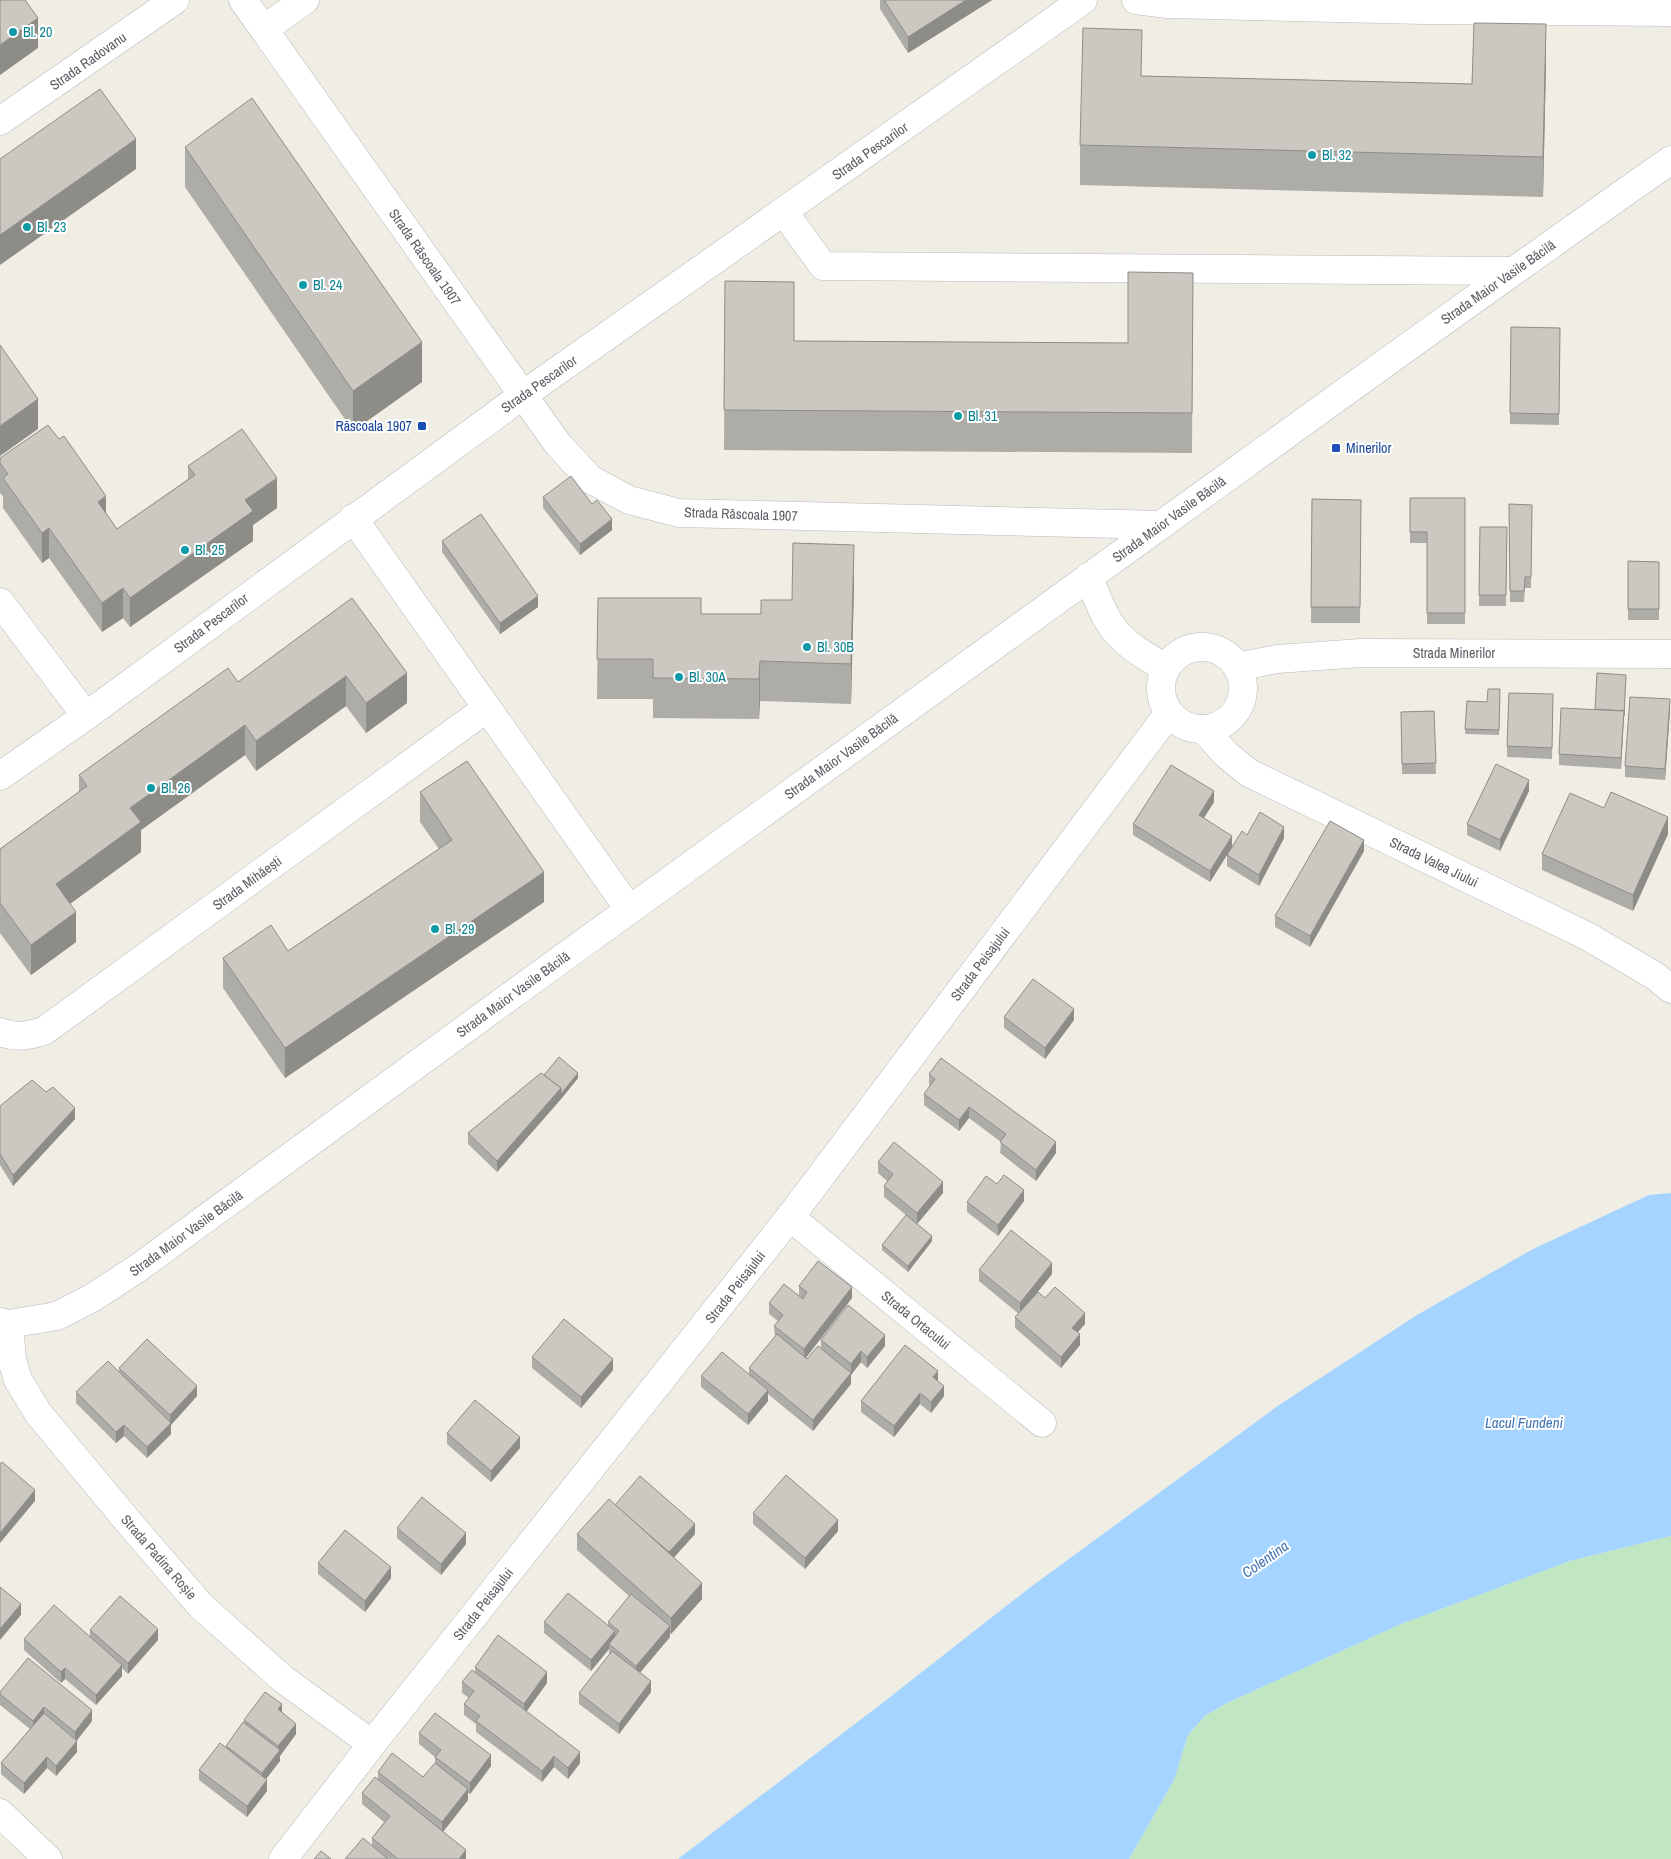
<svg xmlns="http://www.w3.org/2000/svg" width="1671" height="1859" viewBox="0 0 1671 1859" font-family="'Archivo Narrow',sans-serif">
  <rect width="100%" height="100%" fill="#efede4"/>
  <!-- green -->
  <polygon fill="#c0e7c2" points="1671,1536 1671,1859 1129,1859 1174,1780 1188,1735 1205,1716 1227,1703 1401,1624 1570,1561"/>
  <!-- water -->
  <polygon fill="#a4d4ff" points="1671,1193 1671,1536 1570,1561 1401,1624 1227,1703 1205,1716 1188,1735 1174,1780 1129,1859 678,1859 885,1701 1028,1589 1279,1405 1417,1315 1533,1249 1649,1195"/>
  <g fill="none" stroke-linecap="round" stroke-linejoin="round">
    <!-- street casing -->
    <g stroke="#b7babe" stroke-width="29">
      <g id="street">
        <polyline points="243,0 557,443 590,479 629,500 679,513 1161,525"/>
        <polyline points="1136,0 1167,4 1424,10 1671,12"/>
        <polyline points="264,29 305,0"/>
        <polyline points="0,121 175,0"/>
        <polyline points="784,212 823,266 1513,271"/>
        <polyline points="353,518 629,909"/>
        <path d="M1088 577C1097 596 1104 620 1119 635 1132 649 1149 658 1166 668"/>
        <polyline points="0,602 86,716"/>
        <circle cx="1202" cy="688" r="41"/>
        <polyline points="1237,667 1277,659 1361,653 1671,654"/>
        <polyline points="1203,729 1227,755 1249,773 1587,936 1655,976 1671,989"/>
        <polyline points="0,776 86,716 523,395 1083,0"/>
        <path d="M0 1032C16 1038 28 1036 44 1031L487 708"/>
        <polyline points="790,1217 1042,1423"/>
        <polyline points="9,1324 12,1360 18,1380 38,1413 131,1525 201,1606 283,1679 372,1744"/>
        <polyline points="0,1813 48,1859"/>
        <polyline points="283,1859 372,1744 790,1217 1169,713"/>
      </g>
    </g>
    <!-- secondary casing -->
    <g stroke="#b8bbc0" stroke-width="29">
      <path id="secondary" d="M0 1322 9 1324 57 1316 92 1298 138 1268C478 1019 819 771 1161 525 1330 403 1499 280 1671 160"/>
    </g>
    <!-- street -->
    <use href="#street" stroke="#fff" stroke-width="28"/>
    <!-- secondary -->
    <use href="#secondary" stroke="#fff" stroke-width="28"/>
  </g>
  <!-- wall -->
  <g fill="#aeaca6">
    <polygon points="880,0 992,0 908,53 880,9"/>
    <polygon points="1546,64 1543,197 1080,185 1080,145 1141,76 1472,84"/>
    <polygon points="185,147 422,382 353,431 185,187"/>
    <polygon points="1193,273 1192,453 724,450 725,281 794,341 1128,343"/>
    <polygon points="1511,327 1560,328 1559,425 1510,424"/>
    <polygon points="0,458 106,513 117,529 188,479 188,466 277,508 253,525 253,541 130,627 123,618 102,632 49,558 42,563 3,508 3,496 0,493"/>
    <polygon points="543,497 612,530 580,555 543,508"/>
    <polygon points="1410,498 1465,498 1465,624 1427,624 1427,543 1410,543"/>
    <polygon points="1312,499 1361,500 1360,623 1311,623"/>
    <polygon points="1509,504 1532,505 1531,588 1525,588 1524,602 1510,602"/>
    <polygon points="1480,527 1507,527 1506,606 1479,606"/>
    <polygon points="442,541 538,607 500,634 442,552"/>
    <polygon points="1628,561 1659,562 1659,620 1628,620"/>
    <polygon points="854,585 851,704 760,701 759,719 653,718 653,699 597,699 598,598 701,614 761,614 792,600"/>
    <polygon points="352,598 407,703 366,733 346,706 256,771 245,755 141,830 141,852 70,904 76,942 31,975 0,933 0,849 79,792 79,775 238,682"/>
    <polygon points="1626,675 1621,769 1559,765 1559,754 1595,709"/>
    <polygon points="1500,689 1499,735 1465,734 1467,701 1487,702"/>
    <polygon points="1553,705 1552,759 1507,757 1507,746"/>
    <polygon points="1670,710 1665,780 1625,777 1625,766"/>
    <polygon points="1434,711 1436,774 1402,774 1401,712"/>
    <polygon points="1529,791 1500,851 1467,835 1467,824"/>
    <polygon points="420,792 544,902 285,1078 223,988 223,958 288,951 439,849 420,822"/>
    <polygon points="1214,802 1203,818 1232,846 1247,835 1284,838 1259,886 1227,866 1227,855 1210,882 1133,835 1133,824"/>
    <polygon points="1604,808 1668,834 1633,911 1542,870 1542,854"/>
    <polygon points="1364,851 1310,947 1275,927 1275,916"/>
    <polygon points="1004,1017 1074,1020 1045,1059 1004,1028"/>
    <polygon points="929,1074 1056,1153 1036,1181 1000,1153 1001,1142 969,1118 959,1131 924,1105 924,1094 930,1086 929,1085"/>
    <polygon points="544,1075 578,1078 561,1099 497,1172 468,1144 468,1133"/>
    <polygon points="0,1106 75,1119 13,1186 0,1165"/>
    <polygon points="878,1162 943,1193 917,1224 884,1197 884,1186 887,1181 878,1173"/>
    <polygon points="997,1184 1024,1201 998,1236 967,1212 967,1202"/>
    <polygon points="932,1241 908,1272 882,1250 882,1245"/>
    <polygon points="979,1270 1052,1274 1037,1293 1085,1324 1077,1332 1080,1345 1061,1368 1015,1328 1015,1317 1019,1314 979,1281"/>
    <polygon points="799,1286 852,1298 806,1358 807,1359 821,1348 821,1340 885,1346 867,1368 861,1362 851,1375 851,1384 813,1431 768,1394 768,1401 748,1425 701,1387 701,1376 749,1375 749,1368 775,1337 774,1326 778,1321 769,1314 769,1303 799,1295"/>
    <polygon points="532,1357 613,1370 581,1408 532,1368"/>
    <polygon points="119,1368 197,1396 171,1425 171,1434 147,1458 124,1436 116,1443 76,1403 76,1392 119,1372"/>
    <polygon points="938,1381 944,1396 931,1413 920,1404 894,1437 861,1412 861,1401"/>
    <polygon points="447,1433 520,1448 491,1482 447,1444"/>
    <polygon points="615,1505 695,1534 674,1557 702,1599 671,1634 670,1633 670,1637 640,1673 651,1692 619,1734 579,1704 579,1693 609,1655 609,1649 591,1671 544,1633 544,1622 608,1626 608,1622 629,1596 577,1550 577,1534"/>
    <polygon points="753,1513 838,1531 805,1569 753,1524"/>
    <polygon points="397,1528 466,1544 441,1575 397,1538"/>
    <polygon points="318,1563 391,1578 365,1612 318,1574"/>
    <polygon points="90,1630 158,1640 128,1674 122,1668 122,1676 96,1705 65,1679 61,1683 24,1650 24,1639 90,1637"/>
    <polygon points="475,1667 547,1683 526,1711 580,1763 568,1779 554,1767 542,1782 476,1732 476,1724 464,1715 464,1704 469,1698 462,1693 462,1682 475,1672"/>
    <polygon points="0,1692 92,1721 76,1741 77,1752 56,1776 47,1768 24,1794 1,1774 1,1763 30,1729 0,1705"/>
    <polygon points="282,1712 296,1734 280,1756 280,1761 266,1779 267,1791 247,1817 199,1780 199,1770 226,1748 226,1746 244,1723 244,1720"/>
    <polygon points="419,1733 491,1766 470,1794 468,1793 468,1800 443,1832 466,1859 345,1859 372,1845 372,1838 384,1822 362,1804 362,1793 378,1779 378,1772 423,1777 435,1763 435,1757 419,1744"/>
  </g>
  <!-- shaded-wall -->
  <g fill="#8d8c87">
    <polygon points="966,0 992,0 908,53 908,37"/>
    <polygon points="38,18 38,48 0,75 0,45"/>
    <polygon points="1546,24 1546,64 1543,197 1543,157"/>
    <polygon points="136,139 136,169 0,265 0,235"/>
    <polygon points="422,342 422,382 353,431 353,391"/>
    <polygon points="38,399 38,429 0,456 0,426"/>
    <polygon points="277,478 277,508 253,525 253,541 130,627 130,598 245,500"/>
    <polygon points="106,496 106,526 98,502"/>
    <polygon points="612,519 612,530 580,555 580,544"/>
    <polygon points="49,528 49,558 42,563 42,533"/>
    <polygon points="854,545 854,585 851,704 851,664"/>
    <polygon points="123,588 123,618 102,632 102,603"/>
    <polygon points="538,596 538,607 500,634 500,623"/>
    <polygon points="760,661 760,701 759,719 759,679"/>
    <polygon points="407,673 407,703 366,733 366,703"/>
    <polygon points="346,676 346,706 256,771 256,741"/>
    <polygon points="1626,680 1621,769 1621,758"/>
    <polygon points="1670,699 1670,710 1665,780 1665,769"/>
    <polygon points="245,725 245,755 141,830 141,852 56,914 56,884 130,808"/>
    <polygon points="1529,780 1529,791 1500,851 1500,840"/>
    <polygon points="1214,791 1214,802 1199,826 1199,815"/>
    <polygon points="1668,817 1668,834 1633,911 1633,895"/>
    <polygon points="1284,827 1284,838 1259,886 1259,875"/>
    <polygon points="1232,836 1232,847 1210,882 1210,871"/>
    <polygon points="1364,840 1364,851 1310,947 1310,936"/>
    <polygon points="544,872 544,902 285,1078 285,1048"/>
    <polygon points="76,912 76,942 31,975 31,945"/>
    <polygon points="1074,1009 1074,1020 1045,1059 1045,1048"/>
    <polygon points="578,1073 578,1078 561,1099 497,1172 497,1161 561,1088"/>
    <polygon points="969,1107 969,1118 959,1131 959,1120"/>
    <polygon points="75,1108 75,1119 13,1186 13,1175"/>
    <polygon points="1056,1142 1056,1153 1036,1181 1036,1170"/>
    <polygon points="943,1182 943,1193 917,1224 917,1213"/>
    <polygon points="1024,1190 1024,1201 998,1236 998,1225"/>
    <polygon points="932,1236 932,1241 908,1272 908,1266"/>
    <polygon points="1052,1263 1052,1274 1020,1314 1020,1303"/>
    <polygon points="852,1287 852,1298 804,1360 804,1349"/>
    <polygon points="1085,1313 1085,1324 1072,1339 1072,1328"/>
    <polygon points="1080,1334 1080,1345 1061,1368 1061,1357"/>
    <polygon points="885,1335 885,1346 867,1368 867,1357"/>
    <polygon points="861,1351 861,1362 851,1375 851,1384 813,1431 813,1420 851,1373 851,1364"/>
    <polygon points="613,1359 613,1370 581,1408 581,1397"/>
    <polygon points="938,1371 938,1382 933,1377"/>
    <polygon points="197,1386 197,1396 171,1425 171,1434 147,1458 147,1447 170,1424 170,1415"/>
    <polygon points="944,1386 944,1396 931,1413 931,1402"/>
    <polygon points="768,1390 768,1401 748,1425 748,1414"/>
    <polygon points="920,1393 920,1404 894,1437 894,1426"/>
    <polygon points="124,1425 124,1436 116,1443 116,1432"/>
    <polygon points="520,1437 520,1448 491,1482 491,1471"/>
    <polygon points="35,1490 35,1501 0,1543 0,1533"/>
    <polygon points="838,1520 838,1531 805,1569 805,1558"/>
    <polygon points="695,1524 695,1534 669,1563 669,1552"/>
    <polygon points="466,1533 466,1544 441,1575 441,1564"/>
    <polygon points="391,1567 391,1578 365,1612 365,1601"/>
    <polygon points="702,1583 702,1599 671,1634 671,1618"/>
    <polygon points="21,1604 21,1615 0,1640 0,1629"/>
    <polygon points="670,1626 670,1637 636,1677 636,1666"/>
    <polygon points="158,1629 158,1640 128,1674 128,1663"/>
    <polygon points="615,1631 615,1642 609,1644 609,1649 591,1671 591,1660"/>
    <polygon points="122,1665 122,1676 96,1705 96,1695"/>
    <polygon points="65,1668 65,1679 61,1683 61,1672"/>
    <polygon points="547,1672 547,1683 524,1715 524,1704"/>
    <polygon points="651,1681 651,1692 619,1734 619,1724"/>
    <polygon points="282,1704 282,1715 278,1709"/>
    <polygon points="44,1707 44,1718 33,1732 33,1721"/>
    <polygon points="92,1710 92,1721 75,1743 75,1732"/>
    <polygon points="296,1724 296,1734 280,1756 280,1761 262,1784 262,1773 278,1751 278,1746"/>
    <polygon points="77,1741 77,1752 56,1776 56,1766"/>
    <polygon points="580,1752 580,1763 568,1779 568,1768"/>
    <polygon points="491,1755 491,1766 470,1794 470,1783"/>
    <polygon points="554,1756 554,1767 542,1782 542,1771"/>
    <polygon points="47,1757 47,1768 24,1794 24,1783"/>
    <polygon points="267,1780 267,1791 247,1817 247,1806"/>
    <polygon points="468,1789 468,1800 442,1833 442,1822"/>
    <polygon points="466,1850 466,1859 459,1859"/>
  </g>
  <!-- building -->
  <g fill="#cac8c1" stroke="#8d8c87">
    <polygon points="0,0 25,0 38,18 0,45"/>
    <polygon points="884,0 966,0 908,37"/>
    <polygon points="1474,23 1546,24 1543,157 1080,145 1083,28 1142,30 1141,76 1472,84"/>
    <polygon points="100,89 136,139 0,235 0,159"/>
    <polygon points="252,98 422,342 353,391 185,147"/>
    <polygon points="1128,272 1193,273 1192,413 724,410 725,281 794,282 794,341 1128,343"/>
    <polygon points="1511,327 1560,328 1559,414 1510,413"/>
    <polygon points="0,345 38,399 0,426"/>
    <polygon points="48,425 59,439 64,436 106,496 98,502 117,529 195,475 188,466 242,429 277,478 245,500 253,511 130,598 123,588 102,603 49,528 42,533 3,478 8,474 0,463 0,458"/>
    <polygon points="571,476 592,504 597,500 612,519 580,544 543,497"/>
    <polygon points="1410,498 1465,498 1465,613 1427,613 1427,532 1410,532"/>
    <polygon points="1312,499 1361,500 1360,607 1311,607"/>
    <polygon points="1509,504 1532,505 1531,577 1525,577 1524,591 1510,591"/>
    <polygon points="481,514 538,596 500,623 442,541"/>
    <polygon points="1480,527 1507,527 1506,595 1479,595"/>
    <polygon points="793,543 854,545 851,664 760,661 759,679 653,678 653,659 597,659 598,598 701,598 701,614 761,614 761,600 792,600"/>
    <polygon points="1628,561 1659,562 1659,609 1628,609"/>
    <polygon points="352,598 407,673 366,703 346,676 256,741 245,725 130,808 141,822 56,884 76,912 31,945 0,903 0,849 87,786 79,775 228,668 238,682"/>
    <polygon points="1597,673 1626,675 1624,716 1624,711 1595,709"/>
    <polygon points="1488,689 1500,689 1499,730 1465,729 1467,701 1487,702"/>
    <polygon points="1509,693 1553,694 1552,748 1507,746"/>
    <polygon points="1630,697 1670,699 1665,769 1625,766"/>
    <polygon points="1561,708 1624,711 1621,758 1559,754"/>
    <polygon points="1434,711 1436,763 1402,764 1401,712"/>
    <polygon points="467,761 544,872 285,1048 223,958 271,925 288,951 452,840 420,792"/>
    <polygon points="1496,764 1529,780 1500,840 1467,824"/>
    <polygon points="1171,765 1214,791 1199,815 1232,836 1210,871 1133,824"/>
    <polygon points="1611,792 1668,817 1633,895 1542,854 1570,793 1604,808"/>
    <polygon points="1260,812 1284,827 1259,875 1227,855 1242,831 1247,835"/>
    <polygon points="1330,821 1364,840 1310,936 1275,916"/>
    <polygon points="1033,979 1074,1009 1045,1048 1004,1017"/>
    <polygon points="559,1057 578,1073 561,1094 561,1088 544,1075"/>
    <polygon points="941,1058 1056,1142 1036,1170 1000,1142 1006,1134 969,1107 959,1120 924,1094 935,1079 929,1074"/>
    <polygon points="541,1073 561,1088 497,1161 468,1133"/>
    <polygon points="32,1080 46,1092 53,1087 75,1108 13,1175 0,1154 0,1106"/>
    <polygon points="894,1142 943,1182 917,1213 884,1186 893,1174 878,1162"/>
    <polygon points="1004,1175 1024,1190 998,1225 967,1202 986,1176 997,1184"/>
    <polygon points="906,1215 932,1236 908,1266 882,1245"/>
    <polygon points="1011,1230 1052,1263 1020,1303 979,1270"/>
    <polygon points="818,1261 852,1287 804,1349 774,1326 783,1315 769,1303 784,1284 803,1299 807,1292 799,1286"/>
    <polygon points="1055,1287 1085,1313 1072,1328 1080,1334 1061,1357 1015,1317 1038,1292 1045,1298"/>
    <polygon points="848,1305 885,1335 867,1357 861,1351 851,1364 821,1340"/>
    <polygon points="564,1319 613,1359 581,1397 532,1357"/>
    <polygon points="777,1334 807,1359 818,1346 851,1373 813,1420 749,1368"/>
    <polygon points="147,1339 197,1386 170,1415 119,1368"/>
    <polygon points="905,1345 938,1371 933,1377 944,1386 931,1402 920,1393 894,1426 861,1401"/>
    <polygon points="722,1352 768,1390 748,1414 701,1376"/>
    <polygon points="108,1361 171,1423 147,1447 124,1425 116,1432 76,1392"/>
    <polygon points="475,1400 520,1437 491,1471 447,1433"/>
    <polygon points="2,1462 35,1490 0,1533 0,1464"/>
    <polygon points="786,1475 838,1520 805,1558 753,1513"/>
    <polygon points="640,1476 695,1524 669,1552 615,1505"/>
    <polygon points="422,1497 466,1533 441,1564 397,1528"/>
    <polygon points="609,1499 702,1583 671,1618 577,1534"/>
    <polygon points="345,1530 391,1567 365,1601 318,1563"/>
    <polygon points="0,1587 21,1604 0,1629"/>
    <polygon points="568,1593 615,1631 591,1660 544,1622"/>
    <polygon points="631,1594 670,1626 636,1666 609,1644 619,1631 608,1622"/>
    <polygon points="120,1596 158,1629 128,1663 90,1630"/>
    <polygon points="54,1605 122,1665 96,1695 65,1668 61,1672 24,1639"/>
    <polygon points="498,1635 547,1672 524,1704 475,1667"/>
    <polygon points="612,1651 651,1681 619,1724 579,1693"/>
    <polygon points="28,1658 92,1710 75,1732 44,1707 33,1721 0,1694 0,1692"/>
    <polygon points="472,1670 580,1752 568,1768 554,1756 542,1771 476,1721 480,1716 464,1704 474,1691 462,1682"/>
    <polygon points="265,1692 282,1704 278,1709 296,1724 278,1746 244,1720"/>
    <polygon points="44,1713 77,1741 56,1766 47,1757 24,1783 1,1763"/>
    <polygon points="435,1713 491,1755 470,1783 435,1757 441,1750 419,1733"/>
    <polygon points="243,1722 280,1750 262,1773 226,1746"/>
    <polygon points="220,1743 267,1780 247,1806 199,1770"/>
    <polygon points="392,1753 423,1777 435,1763 468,1789 442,1822 378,1772"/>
    <polygon points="375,1777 466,1850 459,1859 398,1859 372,1838 390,1816 362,1793"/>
    <polygon points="363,1838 388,1859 345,1859"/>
    <polygon points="321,1851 331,1859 314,1859"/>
  </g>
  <!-- markers -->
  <g fill="#0f9aa8" stroke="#fff" stroke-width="2">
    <circle cx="13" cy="32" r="5"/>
    <circle cx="1312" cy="155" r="5"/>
    <circle cx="27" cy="227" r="5"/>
    <circle cx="303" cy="285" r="5"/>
    <circle cx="958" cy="416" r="5"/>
    <circle cx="185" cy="550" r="5"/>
    <circle cx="807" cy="647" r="5"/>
    <circle cx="679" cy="677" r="5"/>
    <circle cx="151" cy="788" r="5"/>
    <circle cx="435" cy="929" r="5"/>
  </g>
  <g fill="#1a4fb4" stroke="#fff" stroke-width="2">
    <rect x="417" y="421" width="10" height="10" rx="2.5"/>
    <rect x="1331" y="443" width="10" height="10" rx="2.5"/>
  </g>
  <g text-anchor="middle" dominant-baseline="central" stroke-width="4" stroke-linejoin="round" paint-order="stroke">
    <!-- culture labels -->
    <g font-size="14" fill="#0d838f" stroke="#fff" text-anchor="start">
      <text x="23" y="32">Bl. 20</text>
      <text x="1322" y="155">Bl. 32</text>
      <text x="37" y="227">Bl. 23</text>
      <text x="313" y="285">Bl. 24</text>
      <text x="968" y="416">Bl. 31</text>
      <text x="195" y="550">Bl. 25</text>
      <text x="817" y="647">Bl. 30B</text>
      <text x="689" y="677">Bl. 30A</text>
      <text x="161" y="788">Bl. 26</text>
      <text x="445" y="929">Bl. 29</text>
    </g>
    <!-- street labels -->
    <g font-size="14" fill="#5c6065" stroke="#fff">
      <text transform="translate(88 61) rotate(-35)">Strada Radovanu</text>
      <text transform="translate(870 151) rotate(-35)">Strada Pescarilor</text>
      <text transform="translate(425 257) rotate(55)">Strada Răscoala 1907</text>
      <text transform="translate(1498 282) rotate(-35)">Strada Maior Vasile Băcilă</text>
      <text transform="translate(539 384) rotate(-35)">Strada Pescarilor</text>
      <text transform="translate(741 514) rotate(2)">Strada Răscoala 1907</text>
      <text transform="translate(1169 519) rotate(-36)">Strada Maior Vasile Băcilă</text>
      <text transform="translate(211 623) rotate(-37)">Strada Pescarilor</text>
      <text x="1454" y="653">Strada Minerilor</text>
      <text transform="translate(841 756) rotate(-36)">Strada Maior Vasile Băcilă</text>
      <text transform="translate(1434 862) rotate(26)">Strada Valea Jiului</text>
      <text transform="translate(247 883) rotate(-36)">Strada Mihăești</text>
      <text transform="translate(980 964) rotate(-53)">Strada Peisajului</text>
      <text transform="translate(513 994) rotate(-36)">Strada Maior Vasile Băcilă</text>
      <text transform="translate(186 1233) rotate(-36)">Strada Maior Vasile Băcilă</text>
      <text transform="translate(735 1287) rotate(-52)">Strada Peisajului</text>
      <text transform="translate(916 1320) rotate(39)">Strada Ortacului</text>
      <text transform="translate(159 1557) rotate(49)">Strada Padina Roșie</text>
      <text transform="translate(483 1604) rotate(-52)">Strada Peisajului</text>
    </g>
    <!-- transit labels -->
    <g font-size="14" fill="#164399" stroke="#fff" text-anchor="end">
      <text x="412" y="426">Răscoala 1907</text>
      <text x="1346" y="448" text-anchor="start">Minerilor</text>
    </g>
    <!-- water labels -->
    <g font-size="15" font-style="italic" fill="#3f73b3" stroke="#fff">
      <text x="1524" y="1422">Lacul Fundeni</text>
      <text transform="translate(1265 1559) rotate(-35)">Colentina</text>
    </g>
  </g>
</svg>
